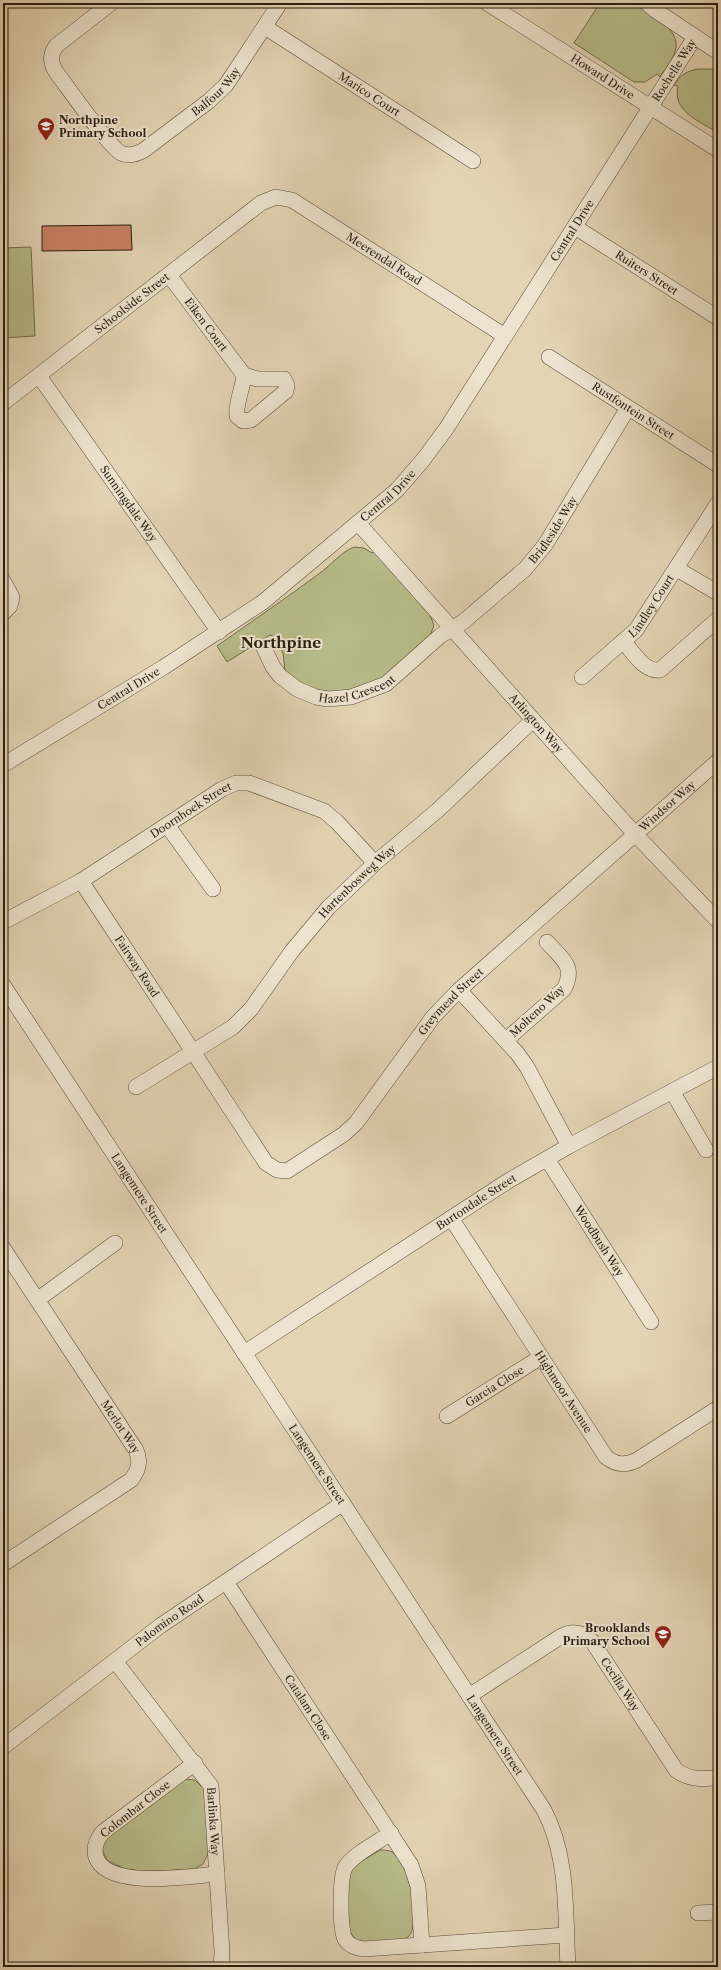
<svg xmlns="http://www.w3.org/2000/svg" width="721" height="1970" viewBox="0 0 721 1970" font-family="'Libre Caslon Text',serif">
  <rect width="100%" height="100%" fill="#e3d4b4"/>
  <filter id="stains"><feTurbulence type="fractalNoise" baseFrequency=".005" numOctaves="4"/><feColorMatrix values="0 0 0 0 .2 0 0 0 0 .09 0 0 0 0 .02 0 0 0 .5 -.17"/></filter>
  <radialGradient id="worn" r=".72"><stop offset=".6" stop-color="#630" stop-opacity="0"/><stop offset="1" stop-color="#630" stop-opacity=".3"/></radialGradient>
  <!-- green -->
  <g fill="#b8bc8a" stroke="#716d4e">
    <path d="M600 3H638C650 18 683 28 675 52 672 61 665 69 660 77L657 74 645 82H634L574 43Z"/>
    <path d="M698 69H718V133C700 121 672 112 678 86L674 85C680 75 687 71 698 69Z"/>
    <polygon points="31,247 35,336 3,338 3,248"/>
    <path d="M354 547 364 548 372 553 374 551 429 613 434 625 430 636 383 679 359 689 332 692 321 691 299 683 285 670 283 653 273 636 270 635 227 662 217 646C251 622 286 598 320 573 331 565 341 552 354 547Z"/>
    <polygon points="183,1779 195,1780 205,1790 209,1852 203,1864 194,1869 141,1872 125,1869 107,1860 102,1849 106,1839"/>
    <path d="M380 1850C384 1850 389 1850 392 1852 409 1860 422 1925 408 1937 398 1945 371 1941 359 1942L354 1938 349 1930 347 1882 354 1866Z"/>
  </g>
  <!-- building -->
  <polygon fill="#c88164" stroke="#2a1e12" points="131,225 132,250 42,251 42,226"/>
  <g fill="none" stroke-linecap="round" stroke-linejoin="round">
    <!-- minor casing -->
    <g stroke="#584c3a" stroke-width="16">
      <g id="minor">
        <path id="s1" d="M111 3 56 46C50 55 50 63 56 72 67 86 109 147 121 153 129 157 137 154 144 150L209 101 226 85 280 3"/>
        <path id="s2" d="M487 3 718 150"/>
        <polyline points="647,3 655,10 718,52"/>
        <path id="s3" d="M265 27 473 161"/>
        <path id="s4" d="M575 227 718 318"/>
        <path id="s5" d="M169 275 244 375 257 379H284L287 385 286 391 251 420 243 421 237 416C235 405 243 388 244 375"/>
        <path id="s6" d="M549 357 718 465"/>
        <path id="s7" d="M39 376 219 632"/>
        <path id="s8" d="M3 403 261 203 276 197 292 200 505 336"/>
        <path id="s9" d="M358 523 635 834 718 921"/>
        <polyline points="677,569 718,593"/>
        <polyline points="3,581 12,597 10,606 3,613"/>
        <path d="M623 641C633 652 644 672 660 670L718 619"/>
        <path id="s10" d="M264 648 273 667 280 676 297 689 316 697 328 699 351 697 386 684 440 636 463 622 525 569 545 545 628 408"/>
        <path id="s11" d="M582 677 636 630 718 503"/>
        <path id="s12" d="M3 765 164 667 263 602 397 490 423 460 446 429 695 37"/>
        <polyline points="167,825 213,889"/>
        <path id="s13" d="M81 881 266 1163 277 1170 287 1171 344 1134 356 1123 433 1017 459 990 718 761"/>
        <path id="s14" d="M3 922 81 881 222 789 236 783H249L324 811 337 822 375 863"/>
        <path id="s15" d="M3 985 544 1810C569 1857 565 1915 568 1967"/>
        <polyline points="459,990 517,1053 527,1067 569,1146"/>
        <path d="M506 1040 564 989C576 966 562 959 547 942"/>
        <path id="s16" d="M136 1087 233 1027 251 1009 292 951 328 908 375 863 438 810 533 720"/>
        <polyline points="672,1091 706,1150"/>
        <path id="s17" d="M547 1159 651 1322"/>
        <path id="s18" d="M451 1218 606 1457C616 1465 625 1466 637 1460L718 1408"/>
        <path id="s19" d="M3 1248 136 1450C141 1461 139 1470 131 1480L3 1564"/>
        <polyline points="37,1300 115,1243"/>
        <path id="s20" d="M244 1353 508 1181 569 1146 718 1067"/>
        <path id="s21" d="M447 1416 541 1357"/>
        <path id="s22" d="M226 1582 411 1865 418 1886 422 1945"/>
        <path id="s23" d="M115 1661 211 1786 222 1952 221 1967"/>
        <path id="s24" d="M469 1696 560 1637C572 1630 582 1632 592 1641L676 1770C689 1780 702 1779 718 1778"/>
        <path id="s25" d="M3 1747 160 1626 343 1503"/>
        <path d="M195 1763 103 1832C97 1839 93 1847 96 1857 107 1890 191 1876 217 1874"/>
        <path d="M391 1833C378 1842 354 1854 346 1866 339 1876 340 1929 345 1939 349 1946 356 1948 364 1949L566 1935"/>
        <polyline points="698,1913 718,1912"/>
      </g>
    </g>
    <!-- minor -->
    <use href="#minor" stroke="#ede3ce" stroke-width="15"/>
  </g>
  <!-- icons -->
  <defs>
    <g id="school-pin" transform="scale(0.9)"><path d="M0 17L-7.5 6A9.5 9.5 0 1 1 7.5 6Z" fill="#8f2418" stroke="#ede3ce"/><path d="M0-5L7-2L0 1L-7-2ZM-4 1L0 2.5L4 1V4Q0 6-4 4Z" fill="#fff"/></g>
  </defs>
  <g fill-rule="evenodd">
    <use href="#school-pin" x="46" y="126"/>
    <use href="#school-pin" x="663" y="1634"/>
  </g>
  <g text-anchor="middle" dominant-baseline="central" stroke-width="4" stroke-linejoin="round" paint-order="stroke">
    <!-- street labels -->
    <g font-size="11" fill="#2a1e12" stroke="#ede3ce">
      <text stroke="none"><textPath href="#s12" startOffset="985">Rochelle Way</textPath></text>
      <text stroke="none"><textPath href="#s2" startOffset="137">Howard Drive</textPath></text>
      <text stroke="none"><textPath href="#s1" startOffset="319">Balfour Way</textPath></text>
      <text stroke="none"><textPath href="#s3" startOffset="124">Marico Court</textPath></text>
      <text stroke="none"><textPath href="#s12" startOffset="795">Central Drive</textPath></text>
      <text stroke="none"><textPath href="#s8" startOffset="468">Meerendal Road</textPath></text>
      <text stroke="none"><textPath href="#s4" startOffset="85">Ruiters Street</textPath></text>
      <text stroke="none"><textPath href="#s8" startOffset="163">Schoolside Street</textPath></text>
      <text stroke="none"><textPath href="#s5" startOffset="62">Eiken Court</textPath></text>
      <text stroke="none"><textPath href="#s6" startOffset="100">Rustfontein Street</textPath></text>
      <text stroke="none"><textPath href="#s12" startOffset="471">Central Drive</textPath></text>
      <text stroke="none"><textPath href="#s7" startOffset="156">Sunningdale Way</textPath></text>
      <text stroke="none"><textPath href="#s10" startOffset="376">Bridleside Way</textPath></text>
      <text stroke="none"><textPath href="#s11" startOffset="100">Lindley Court</textPath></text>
      <text stroke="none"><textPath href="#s10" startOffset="117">Hazel Crescent</textPath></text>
      <text stroke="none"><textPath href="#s12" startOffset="147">Central Drive</textPath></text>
      <text stroke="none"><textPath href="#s9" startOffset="268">Arlington Way</textPath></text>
      <text stroke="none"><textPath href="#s13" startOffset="891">Windsor Way</textPath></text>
      <text stroke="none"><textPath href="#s14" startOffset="219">Doornhoek Street</textPath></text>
      <text stroke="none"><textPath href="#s16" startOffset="306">Hartenbosweg Way</textPath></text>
      <text stroke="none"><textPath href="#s13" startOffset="102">Fairway Road</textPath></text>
      <text stroke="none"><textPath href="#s13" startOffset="599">Greymead Street</textPath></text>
      <text transform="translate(537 1011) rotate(-43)">Molteno Way</text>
      <text stroke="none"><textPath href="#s15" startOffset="249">Langemere Street</textPath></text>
      <text stroke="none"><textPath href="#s20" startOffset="277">Burtondale Street</textPath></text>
      <text stroke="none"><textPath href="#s17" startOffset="97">Woodbush Way</textPath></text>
      <text stroke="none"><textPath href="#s21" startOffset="56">Garcia Close</textPath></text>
      <text stroke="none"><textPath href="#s18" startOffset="207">Highmoor Avenue</textPath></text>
      <text stroke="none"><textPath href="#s19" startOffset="214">Merlot Way</textPath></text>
      <text stroke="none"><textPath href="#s15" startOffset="573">Langemere Street</textPath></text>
      <text stroke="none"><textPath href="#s25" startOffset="209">Palomino Road</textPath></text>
      <text stroke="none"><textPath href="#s24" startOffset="195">Cecilia Way</textPath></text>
      <text stroke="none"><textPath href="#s22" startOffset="150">Catalam Close</textPath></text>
      <text stroke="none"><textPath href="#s15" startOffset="897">Langemere Street</textPath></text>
      <text transform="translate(135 1809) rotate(-38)">Colombar Close</text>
      <text stroke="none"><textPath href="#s23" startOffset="193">Barlinka Way</textPath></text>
    </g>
    <!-- poi labels -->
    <g font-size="11" font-weight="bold" fill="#2a1e12" stroke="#ede3ce" text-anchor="start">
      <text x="59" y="120">Northpine<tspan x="59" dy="13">Primary School</tspan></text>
      <text x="650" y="1628" text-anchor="end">Brooklands<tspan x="650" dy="13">Primary School</tspan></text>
    </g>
    <!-- district labels -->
    <g font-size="15" font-weight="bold" fill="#2a1e12" stroke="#ede3ce">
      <text x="281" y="642">Northpine</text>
    </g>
  </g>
  <!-- margin -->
  <rect width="721" height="1970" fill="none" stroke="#e3d4b4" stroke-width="16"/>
  <rect x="4" y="4" width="713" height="1962" fill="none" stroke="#2a1e12" stroke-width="2"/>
  <rect x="8" y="8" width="705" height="1954" fill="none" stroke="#2a1e12"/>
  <rect width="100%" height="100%" filter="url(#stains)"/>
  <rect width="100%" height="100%" fill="url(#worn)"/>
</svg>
